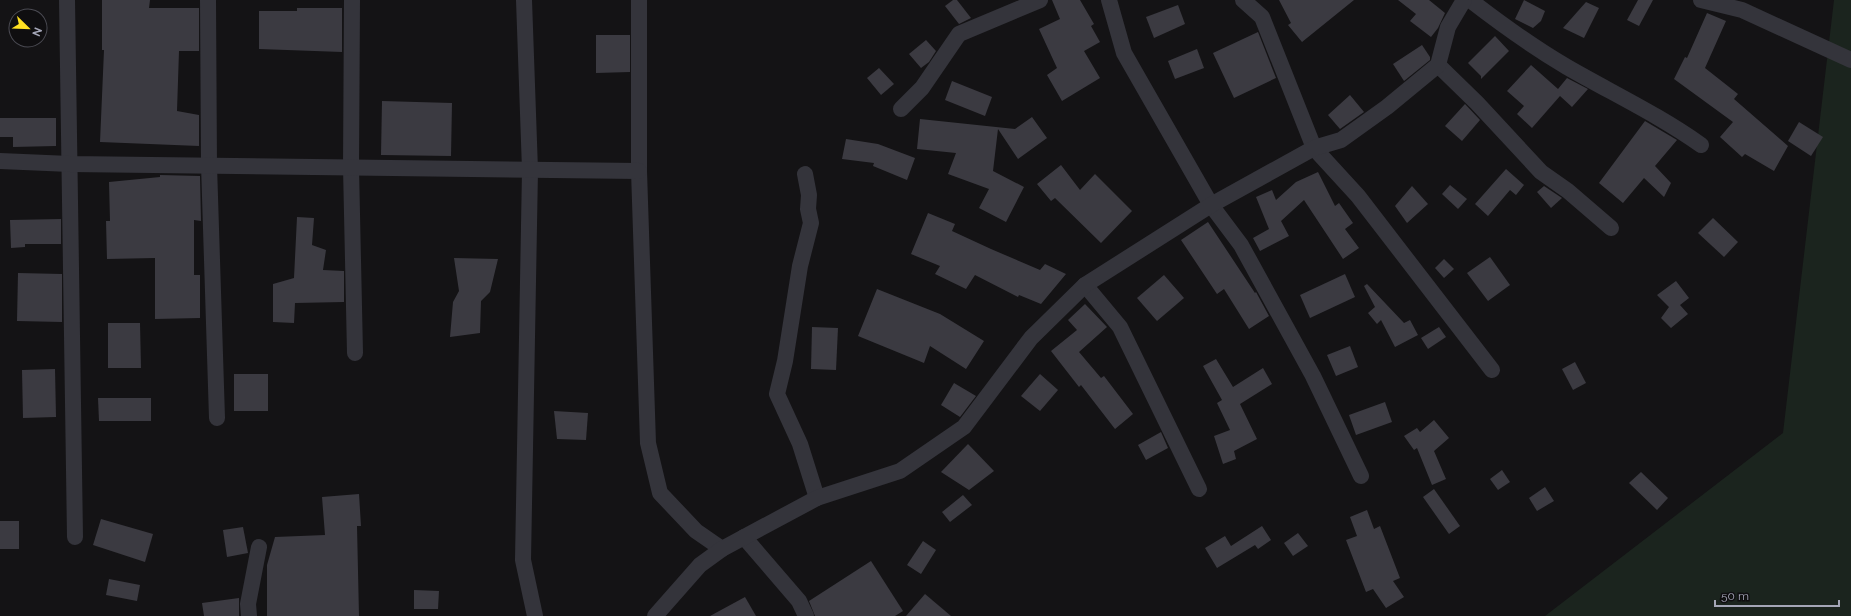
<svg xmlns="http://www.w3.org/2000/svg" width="1851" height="616" viewBox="0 0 1851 616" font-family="Raleway,sans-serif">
  <rect width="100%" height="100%" fill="#141315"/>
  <!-- green -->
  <polygon fill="#1b241e" points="1834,0 1851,0 1851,616 1545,616 1783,433"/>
  <!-- building -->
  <g fill="#3b3a41">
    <polygon points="102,0 150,0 149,8 199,8 199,51 179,51 177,111 199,115 199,146 100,142 104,50 102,50"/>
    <polygon points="953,0 957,0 971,18 959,24 945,6"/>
    <polygon points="1052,0 1080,0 1094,24 1091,26 1100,42 1084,51 1100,78 1062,101 1047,75 1057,68 1039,29 1060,19"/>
    <polygon points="1279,0 1354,0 1302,42 1288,25 1291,23"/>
    <polygon points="1398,0 1429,0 1445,13 1438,28 1431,37 1410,21 1416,14"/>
    <polygon points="1524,0 1545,11 1541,21 1533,28 1515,19"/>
    <polygon points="1638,0 1653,0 1639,26 1627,20"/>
    <polygon points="1586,2 1599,8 1584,38 1563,28"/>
    <polygon points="1178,5 1185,24 1154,38 1146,17"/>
    <polygon points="297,8 342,8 342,52 259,49 259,11 297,11"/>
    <polygon points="1707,13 1726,21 1705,68 1738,94 1734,99 1788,146 1774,171 1745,154 1742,157 1720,137 1733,122 1674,79 1685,57 1687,58"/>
    <polygon points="1258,32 1276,78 1234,98 1213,53"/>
    <polygon points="596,35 630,35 630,72 596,73"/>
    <polygon points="1495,36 1509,51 1481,79 1481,76 1468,63"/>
    <polygon points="926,40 936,51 929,62 921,68 909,54"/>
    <polygon points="1422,45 1430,57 1430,60 1404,81 1393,64"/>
    <polygon points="1197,49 1204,68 1175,79 1168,61"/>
    <polygon points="1531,65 1558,89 1567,78 1588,89 1572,107 1560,96 1532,128 1517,114 1524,106 1507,91"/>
    <polygon points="879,68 894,84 881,95 867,78"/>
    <polygon points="952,81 992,97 985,116 945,100"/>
    <polygon points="1350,95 1364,112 1340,129 1328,115"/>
    <polygon points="382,101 452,103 451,156 381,155"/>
    <polygon points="1465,104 1480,120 1462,141 1445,126"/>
    <polygon points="1032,117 1047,138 1018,159 998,129 993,171 1024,187 1006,222 979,208 989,189 948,174 956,153 917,149 920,119 1015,129"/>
    <polygon points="0,118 56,118 56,146 13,147 13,137 0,137"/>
    <polygon points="1645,121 1677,140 1655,166 1671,183 1664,197 1644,178 1623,203 1599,183"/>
    <polygon points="1799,122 1823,137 1811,156 1788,141"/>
    <polygon points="846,139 878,144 915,158 907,180 873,166 874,163 842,159"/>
    <polygon points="1061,165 1080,190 1095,174 1132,211 1101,243 1055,198 1051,201 1037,184"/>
    <polygon points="1506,169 1524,185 1516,195 1510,190 1488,216 1475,204"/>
    <polygon points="1318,172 1335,206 1339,203 1353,223 1345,229 1359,248 1343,259 1304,200 1281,221 1289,236 1260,251 1253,238 1269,229 1256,197 1272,190 1276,200 1296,182"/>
    <polygon points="160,175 200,176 201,221 194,220 194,275 200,275 200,318 155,319 155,258 107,259 106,221 110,221 109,182 160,177"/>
    <polygon points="1450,185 1467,199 1458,209 1442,194"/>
    <polygon points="1412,186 1428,204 1407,223 1395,206"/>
    <polygon points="1544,186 1562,198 1551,208 1537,192"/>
    <polygon points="928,213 955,224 952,231 991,249 1040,270 1045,264 1066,274 1041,304 1019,295 1018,297 975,275 966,289 935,274 940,266 911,254"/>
    <polygon points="297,217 314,218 312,245 326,250 323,270 344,271 344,302 295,303 294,323 273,322 273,284 294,278"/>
    <polygon points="1713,218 1738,242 1724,257 1698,233"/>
    <polygon points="61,219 61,244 25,244 25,247 11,248 10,220"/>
    <polygon points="1208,222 1255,293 1256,292 1269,316 1249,329 1224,289 1217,294 1181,240"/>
    <polygon points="1490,257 1510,285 1488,301 1467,273"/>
    <polygon points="454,258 498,259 490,292 481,301 480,333 450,337 453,302 459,291"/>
    <polygon points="1444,259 1454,269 1444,278 1435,268"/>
    <polygon points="18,273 62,274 62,322 17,321"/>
    <polygon points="1345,274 1355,297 1310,318 1300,295"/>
    <polygon points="1164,275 1184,298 1157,321 1137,298"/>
    <polygon points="1676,281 1689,298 1680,305 1688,314 1671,328 1661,318 1669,307 1657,295"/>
    <polygon points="1367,284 1404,323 1410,320 1418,335 1395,347 1381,320 1377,324 1368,313 1375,307 1364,286"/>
    <polygon points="877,289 940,314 984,341 966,369 930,346 924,363 858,336"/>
    <polygon points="1085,304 1107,327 1079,352 1101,378 1104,376 1133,414 1115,429 1081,385 1079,387 1051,351 1077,330 1068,320"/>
    <polygon points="108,323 140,323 141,368 108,368"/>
    <polygon points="812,327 838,328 836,370 811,369"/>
    <polygon points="1439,327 1446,337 1428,349 1421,338"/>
    <polygon points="1350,346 1358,367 1336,376 1327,355"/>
    <polygon points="1216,359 1233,387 1263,368 1272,384 1240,404 1257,439 1234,451 1236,459 1223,464 1214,436 1230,430 1217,403 1222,400 1203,366"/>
    <polygon points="1575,362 1586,383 1573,390 1562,369"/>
    <polygon points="55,369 56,417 23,418 22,370"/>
    <rect x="234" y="374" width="34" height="37"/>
    <polygon points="1040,374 1058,390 1040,411 1021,396"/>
    <polygon points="954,383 976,396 960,417 941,405"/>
    <polygon points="98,398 151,398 151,421 99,421"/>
    <polygon points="1385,402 1392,422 1356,435 1349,415"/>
    <polygon points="554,411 588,413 586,440 557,439"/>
    <polygon points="1434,420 1449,438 1434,451 1446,479 1432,485 1417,448 1414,450 1404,436 1417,428 1420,432"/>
    <polygon points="1161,432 1168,448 1146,460 1138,445"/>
    <polygon points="968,444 994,471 969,490 941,472"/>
    <polygon points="1502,470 1510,482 1498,490 1490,479"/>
    <polygon points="1641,472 1668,498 1657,510 1629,483"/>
    <polygon points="1545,487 1554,501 1537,511 1529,498"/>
    <polygon points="1434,489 1460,526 1449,534 1423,497"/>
    <polygon points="359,494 361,526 357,526 359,616 267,616 267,565 275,537 325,535 322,497"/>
    <polygon points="963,495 972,505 950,522 942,512"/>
    <polygon points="1367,510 1374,529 1380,526 1400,578 1393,581 1404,597 1386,608 1373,589 1366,592 1346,540 1357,536 1350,517"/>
    <polygon points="101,519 153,534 145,562 93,545"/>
    <rect x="0" y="521" width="19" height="28"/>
    <polygon points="1262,526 1271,540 1258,549 1255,545 1217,568 1205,548 1225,536 1231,546"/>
    <polygon points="243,527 248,553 227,557 223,530"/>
    <polygon points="1298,533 1308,546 1293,556 1284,543"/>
    <polygon points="923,541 936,550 921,574 907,565"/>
    <polygon points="871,561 903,611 895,616 815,616 809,601"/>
    <polygon points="109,579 140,585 137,601 106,595"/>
    <polygon points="414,590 439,591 438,609 414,609"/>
    <polygon points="925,594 951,616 906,616"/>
    <polygon points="745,597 756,616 710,616"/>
    <polygon points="239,598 239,616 204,616 202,603"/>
  </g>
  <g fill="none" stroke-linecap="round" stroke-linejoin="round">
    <!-- minor -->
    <g stroke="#34343b" stroke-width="16">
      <polyline points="67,0 75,537"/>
      <polyline points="208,0 209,165 217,418"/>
      <polyline points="352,0 351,167 355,353"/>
      <polyline points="524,0 530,170 523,560 535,616"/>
      <polyline points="639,0 639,171 648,443 660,493 696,531 722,549"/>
      <polyline points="1109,0 1124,53 1211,205 1241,245 1313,376 1361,476"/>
      <polyline points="1243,0 1262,17 1314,148 1358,196 1492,370"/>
      <path d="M1470 0C1501 24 1533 47 1567 67 1612 93 1659 115 1701 145"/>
      <polyline points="1701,0 1742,10 1851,60"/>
      <polyline points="1438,65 1477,103 1541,172 1568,191 1611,228"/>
      <polyline points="901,109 922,88 959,34 1040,0"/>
      <polyline points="0,161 70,164 639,171"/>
      <polyline points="805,174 809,195 808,209 811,223 800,266 785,361 777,394 800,444 817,498"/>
      <polyline points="1085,285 1120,327 1199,489"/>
      <polyline points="744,537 799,601 806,616"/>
      <polyline points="249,616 248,604 259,547"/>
      <polyline points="655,616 700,565 722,549 817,498 900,471 964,427 1031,338 1085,285 1211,205 1314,148 1341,140 1387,107 1438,65 1448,27 1464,0"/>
    </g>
  </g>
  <!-- north arrow -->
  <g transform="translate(28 28) rotate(113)"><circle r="19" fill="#0f0e10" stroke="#4b4b53"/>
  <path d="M0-3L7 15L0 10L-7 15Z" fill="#ffe022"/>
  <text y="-6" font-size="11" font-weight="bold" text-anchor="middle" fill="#a4a6b7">N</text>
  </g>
  <!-- scale -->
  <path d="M1715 600v6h124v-6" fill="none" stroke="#a4a6b7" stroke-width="2"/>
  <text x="1721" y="600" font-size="12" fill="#a4a6b7" stroke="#0f0e10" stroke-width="3" paint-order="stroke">50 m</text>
</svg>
